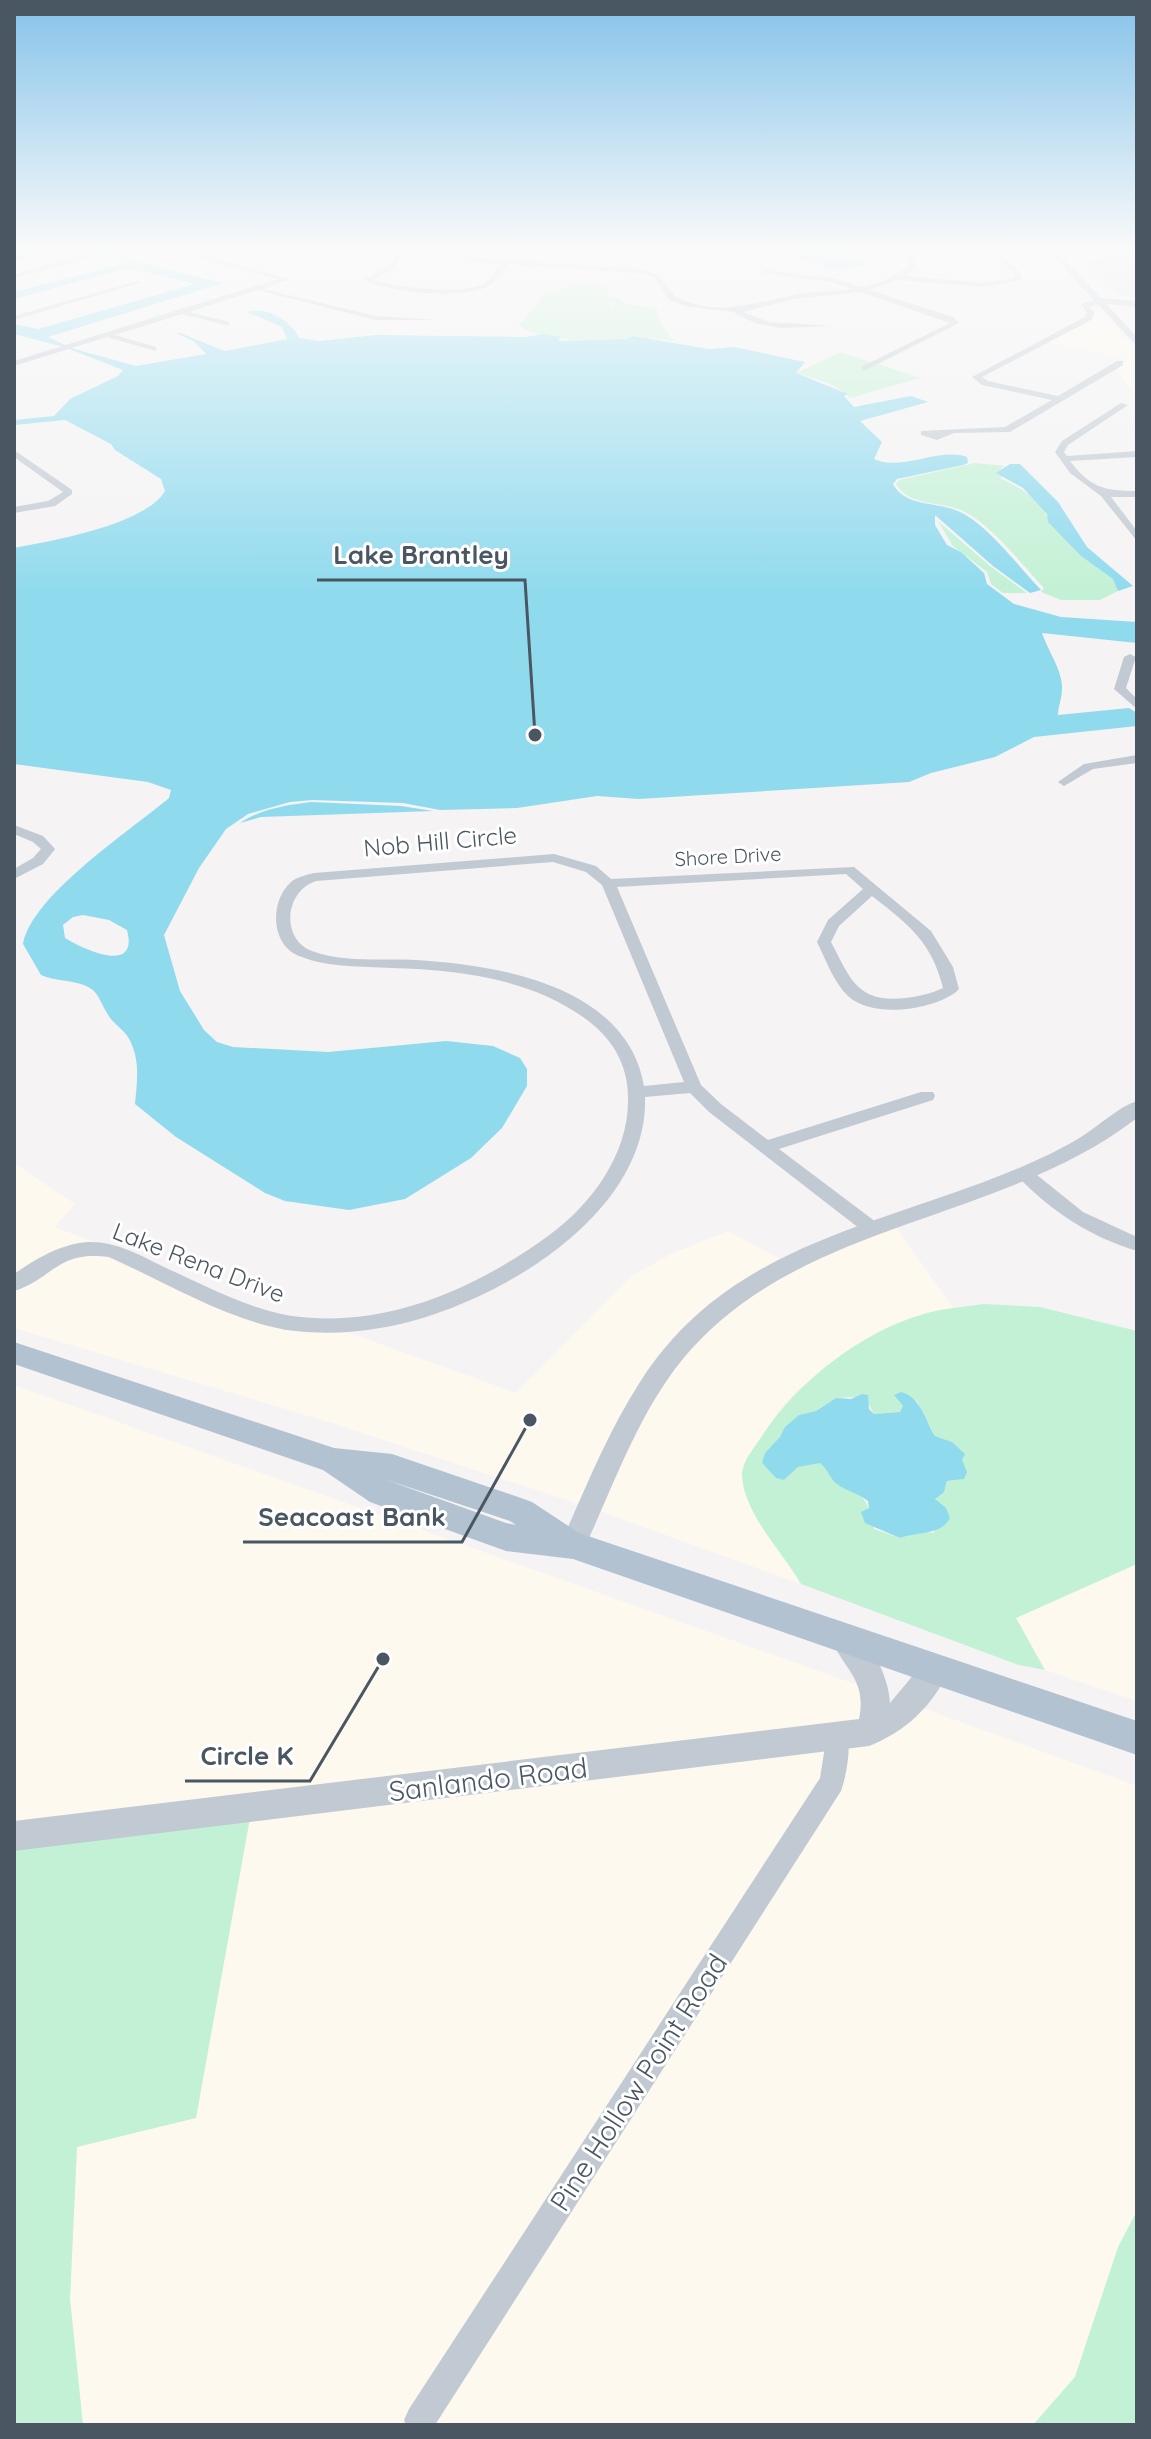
<svg xmlns="http://www.w3.org/2000/svg" width="1151" height="2439" viewBox="0 0 1151 2439" font-family="Quicksand,sans-serif">
  <rect width="100%" height="100%" fill="#f5f3f3"/>
  <!-- commercial -->
  <g fill="#fdf9ef">
    <polygon points="1095,311 1101,311 1137,351 1137,392 1133,394 1117,370 1127,359 1046,342 1091,319"/>
    <polygon points="14,1163 75,1204 55,1227 95,1242 76,1243 55,1251 14,1276"/>
    <polygon points="895,1226 954,1309 925,1313 838,1359 796,1391 775,1415 761,1521 801,1584 599,1511 659,1388 682,1357 727,1311 795,1265"/>
    <polygon points="728,1231 780,1259 716,1302 582,1505 322,1420 14,1328 14,1292 45,1270 77,1254 106,1257 249,1318 344,1331 516,1393 631,1276 671,1254"/>
    <polygon points="14,1385 864,1687 862,1723 14,1825"/>
    <polygon points="1137,1564 1137,1701 1045,1670 1016,1618"/>
    <polygon points="920,1707 1137,1786 1137,2211 1118,2247 1075,2377 1033,2425 434,2425 847,1746 868,1743 875,1745 877,1740"/>
    <polygon points="825,1748 821,1778 401,2425 83,2425 70,2299 77,2146 196,2117 250,1818"/>
  </g>
  <!-- education -->
  <polygon fill="#e6e4e5" points="1111,251 1137,251 1137,297 1118,295 1085,264"/>
  <!-- green -->
  <g fill="#c3f1d5" fill-rule="evenodd">
    <path d="M570 283 604 285 609 293V305L616 309 609 301 611 295 626 304 657 308 660 323 674 341 633 336 627 339C589 340 552 345 519 326 525 315 539 305 542 295L564 289Z"/>
    <path d="M841 352 874 363 860 370 878 364 920 378 850 398C840 385 815 379 796 373Z"/>
    <path d="M975 463 1005 466 1001 468V479C1019 486 1044 502 1049 522L1081 556 1114 579 1118 591 1100 600H1061L1041 592 1044 588C1022 565 991 524 963 511 942 501 909 507 896 484L899 480Z"/>
    <polygon points="938,521 990,566 1027,593 1003,593 991,584 987,572 953,546"/>
    <path d="M984 1304 1040 1307 1137 1331V1564L1016 1618 1045 1670 1019 1665 801 1584C782 1551 742 1512 742 1473 743 1460 755 1447 762 1436 796 1383 862 1331 924 1314 943 1308 964 1307 984 1304ZM859 1397 868 1403 874 1414 900 1412 904 1406 898 1401H917L935 1436 952 1442 963 1479 947 1481 946 1487 935 1499 940 1505 934 1533 918 1531 900 1538 874 1529C867 1500 867 1495 838 1485L829 1470 820 1462 798 1467 784 1480 776 1478 762 1463 799 1415 816 1411 836 1398Z"/>
    <polygon points="250,1818 196,2118 77,2147 70,2299 83,2425 14,2425 14,1847"/>
    <polygon points="1137,2211 1137,2425 1033,2425 1075,2377 1118,2247"/>
  </g>
  <!-- water -->
  <g fill="#90daee" fill-rule="evenodd">
    <polygon points="807,251 846,252 864,264 849,269 824,268 822,262 803,261 798,257"/>
    <path d="M134 261 223 283 48 337 71 348 136 366 206 354 195 342 176 333H180L225 351 287 339 282 327 247 312C266 306 291 320 299 338L319 341 376 335 525 337 546 334 560 337 558 340 561 341 627 339 633 336 709 349 734 347 805 362 796 373 848 394 844 396 854 407 911 396 928 402 860 421 882 442 874 459C902 472 938 447 967 457L968 463 963 465 897 479 893 484C906 508 938 501 960 512 988 525 1019 567 1041 590L1030 593 993 566 935 515V525L947 545 961 552 984 573 987 584 1014 604 1061 617 1137 622V643L1042 633C1048 651 1063 671 1062 689 1062 698 1058 707 1058 715L1129 708 1137 713V726L1034 737 995 757 931 773 909 782 639 799 597 796 517 808 440 810 403 803 312 800 290 802 248 814 226 829 199 868 164 935 180 991 204 1030 217 1042 233 1047 328 1052 446 1041 493 1046 520 1058 527 1069V1086L502 1128 471 1158 405 1199 349 1210 285 1201 265 1193 176 1137 135 1104C137 1081 141 1059 128 1037 122 1028 112 1023 107 1013 99 1000 99 991 84 985 71 980 55 981 41 975L23 944C32 895 130 831 169 798L171 790 148 782 14 764V548C51 541 145 525 165 491L161 479 115 450 111 444 65 420 14 425V420L54 416 70 399 118 376 123 370 64 347 14 334V324L38 329 195 284 128 268 14 299V292ZM83 915 109 920 127 930C139 975 85 950 65 938L63 925 73 917Z"/>
    <polygon points="1010,464 1020,464 1058,502 1087,547 1133,586 1118,591 1113,579 1081,556 1048,522 1047,514 1023,488 996,473"/>
    <path d="M311 802 401 806 433 811 261 817 240 823C260 809 287 805 311 802Z"/>
    <path d="M901 1392C921 1397 925 1420 935 1436L952 1442 965 1454 962 1460 967 1472 964 1479 947 1481 944 1492 935 1499 946 1508 950 1518C940 1536 919 1531 900 1538L865 1523 861 1512 869 1508 868 1501C858 1493 846 1491 837 1484 829 1478 828 1469 820 1463L798 1467 784 1480 776 1478 762 1463 765 1453 780 1437 785 1427 799 1415 816 1411 836 1398 851 1399 862 1394 868 1395 869 1409 874 1414 900 1412 903 1406 894 1395Z"/>
  </g>
  <g fill="none" stroke-linecap="round" stroke-linejoin="round">
    <!-- stream -->
    <polyline stroke="#90daee" stroke-width="2" points="101,254 131,262"/>
    <!-- minor -->
    <g fill="#c1cad2" fill-rule="evenodd">
      <polygon points="36,251 48,251 14,261 14,257"/>
      <polygon points="101,251 112,251 14,278 14,274"/>
      <polygon points="172,251 184,251 289,279 263,289 376,316 438,320 376,320 257,290 189,312 229,322 229,326 182,314 115,335 156,347 156,351 107,337 14,366 14,361 278,279"/>
      <path d="M398 251H405L399 257 395 268 373 280C396 287 463 296 485 283 491 278 496 270 501 264L473 262 437 251 473 258 641 269 658 275 677 298C720 317 752 303 795 295 813 291 833 291 852 289L831 282 762 273 764 270 832 278 861 287 885 281 909 266 908 259 898 251H906L914 258 915 267 905 276 983 283 1015 278 1014 273 990 251H997L1019 271 1022 280 983 287 898 280 869 290 953 317 959 323 864 371 861 367 950 323 860 292 795 299 743 312 769 322 832 326 780 328 755 323 733 312 685 306 668 299 654 277 640 273 508 264C501 273 496 283 486 287 458 300 393 292 365 281V279L390 266Z"/>
      <polygon points="137,281 142,282 14,320 14,316"/>
      <polygon points="1100,299 1103,303 1089,307 1095,313 1091,320 982,377 988,381 1058,396 1117,361 1123,361 1123,365 1010,432 954,433 937,440 921,435 921,431 1005,427 1052,400 982,385 972,377 1085,317 1087,313 1081,304"/>
      <path d="M1121 403 1128 405 1068 445 1064 452 1067 456 1137 451V457L1070 461C1090 488 1106 491 1137 491V497H1111L1137 531V541L1101 496 1070 473 1055 452 1062 441Z"/>
      <polygon points="14,450 72,490 72,494 55,506 14,513 14,507 48,501 63,492 14,457"/>
      <polygon points="1130,654 1136,657 1126,688 1137,699 1137,709 1114,689 1124,657"/>
      <polygon points="1137,755 1137,763 1093,769 1064,786 1058,782 1084,764"/>
      <polygon points="14,825 43,836 55,849 43,864 14,879 14,869 33,858 41,849 33,842 14,834"/>
      <path d="M554 854 596 866 611 879 854 867 931 931 953 967 959 989 956 992C932 1010 873 1019 848 996 834 983 826 960 817 942L828 920 863 889 846 874 617 887 701 1085 721 1104 768 1140 921 1092H933L935 1096 933 1100 779 1149 876 1222 879 1227 876 1232H864L709 1112 690 1093 645 1097C649 1219 485 1311 380 1328 352 1333 324 1334 295 1331 234 1324 165 1282 109 1257 57 1250 53 1279 14 1291V1274C36 1259 60 1244 88 1242 115 1241 140 1255 164 1267 204 1285 248 1309 292 1316 385 1329 475 1289 548 1236 591 1205 628 1155 628 1101 629 1065 612 1037 583 1017 528 978 458 970 392 968 361 966 329 968 299 956 271 945 269 902 291 882 297 877 306 875 314 873ZM553 862 586 872 602 885 684 1082 644 1086C627 986 499 965 416 960 382 958 344 963 312 951 280 939 285 891 316 881ZM872 896C908 924 932 942 943 988 931 994 919 996 906 998 857 1003 851 980 831 942L839 926Z"/>
      <path d="M1026 1169 1032 1171 1083 1212 1137 1237V1251C1091 1237 1054 1213 1020 1179L1017 1175 1020 1171Z"/>
      <path d="M837 1724 846 1728C852 1744 847 1774 841 1791L435 2425H406L404 2420 409 2409 820 1778 828 1728Z"/>
    </g>
    <!-- tertiary -->
    <g fill="#c1cad2" fill-rule="evenodd">
      <polygon points="1100,298 1137,301 1137,307 1097,303"/>
      <path d="M1137 1101V1118C998 1225 798 1219 682 1360 636 1417 613 1488 582 1553L573 1557 564 1553 560 1545C585 1490 607 1433 640 1382 725 1249 865 1229 999 1176 1027 1165 1055 1153 1081 1137 1099 1126 1118 1107 1137 1101Z"/>
      <path d="M845 1626C870 1636 889 1677 890 1703L925 1661 935 1657 945 1661 949 1670C933 1706 905 1732 869 1746L14 1851V1821L859 1719C867 1680 845 1671 831 1639L835 1630Z"/>
    </g>
    <!-- secondary -->
    <polygon fill="#c1cbd6" fill-rule="evenodd" points="1048,251 1057,251 1137,337 1137,346"/>
    <!-- primary -->
    <path fill="#b3c2d1" fill-rule="evenodd" d="M14 1342 334 1448 392 1454 521 1498 532 1502 579 1533 1137 1721V1755L573 1559 506 1551 370 1502 323 1470 14 1364ZM384 1479 510 1521 516 1525 506 1523Z"/>
  </g>
  <!-- sky -->
  <linearGradient id="sky" x2="0" y2="1"><stop stop-color="#85c3ea"/><stop offset="0.42" stop-color="#fafafa"/><stop offset="1" stop-color="#fafafa" stop-opacity="0"/></linearGradient>
  <rect width="1151" height="593" fill="url(#sky)"/>
  <g text-anchor="middle" dominant-baseline="central" stroke-width="6" stroke-linejoin="round" paint-order="stroke">
    <!-- far-street labels -->
    <g font-size="20" fill="#4a5661" stroke="#fff">
      <text transform="translate(728 856) rotate(-3)">Shore Drive</text>
    </g>
    <!-- street labels -->
    <g font-size="24" fill="#4a5661" stroke="#fff">
      <text transform="translate(440 841) rotate(-5)">Nob Hill Circle</text>
      <text transform="translate(199 1262) rotate(21)">Lake Rena Drive</text>
    </g>
    <!-- near-street labels -->
    <g font-size="28" fill="#4a5661" stroke="#fff">
      <text transform="translate(488 1779) rotate(-7)">Sanlando Road</text>
      <text transform="translate(638 2082) rotate(-57)">Pine Hollow Point Road</text>
    </g>
  </g>
  <!-- callouts -->
  <path fill="none" stroke="#4a5661" stroke-width="3" d="M535 735L525 580H317M530 1420L462 1542H243M383 1659L310 1781H185"/>
  <g fill="#4a5661" stroke="#fff" stroke-width="3">
    <circle cx="535" cy="735" r="8"/>
    <circle cx="530" cy="1420" r="8"/>
    <circle cx="383" cy="1659" r="8"/>
  </g>
  <g font-size="26" text-anchor="middle" font-weight="bold" fill="#4a5661" stroke="#fff" stroke-width="6" stroke-linejoin="round" paint-order="stroke">
    <text x="421" y="564">Lake Brantley</text>
    <text x="352" y="1526">Seacoast Bank</text>
    <text x="247" y="1765">Circle K</text>
  </g>
  <!-- border -->
  <rect width="1151" height="2439" fill="none" stroke="#4a5661" stroke-width="32"/>
</svg>
